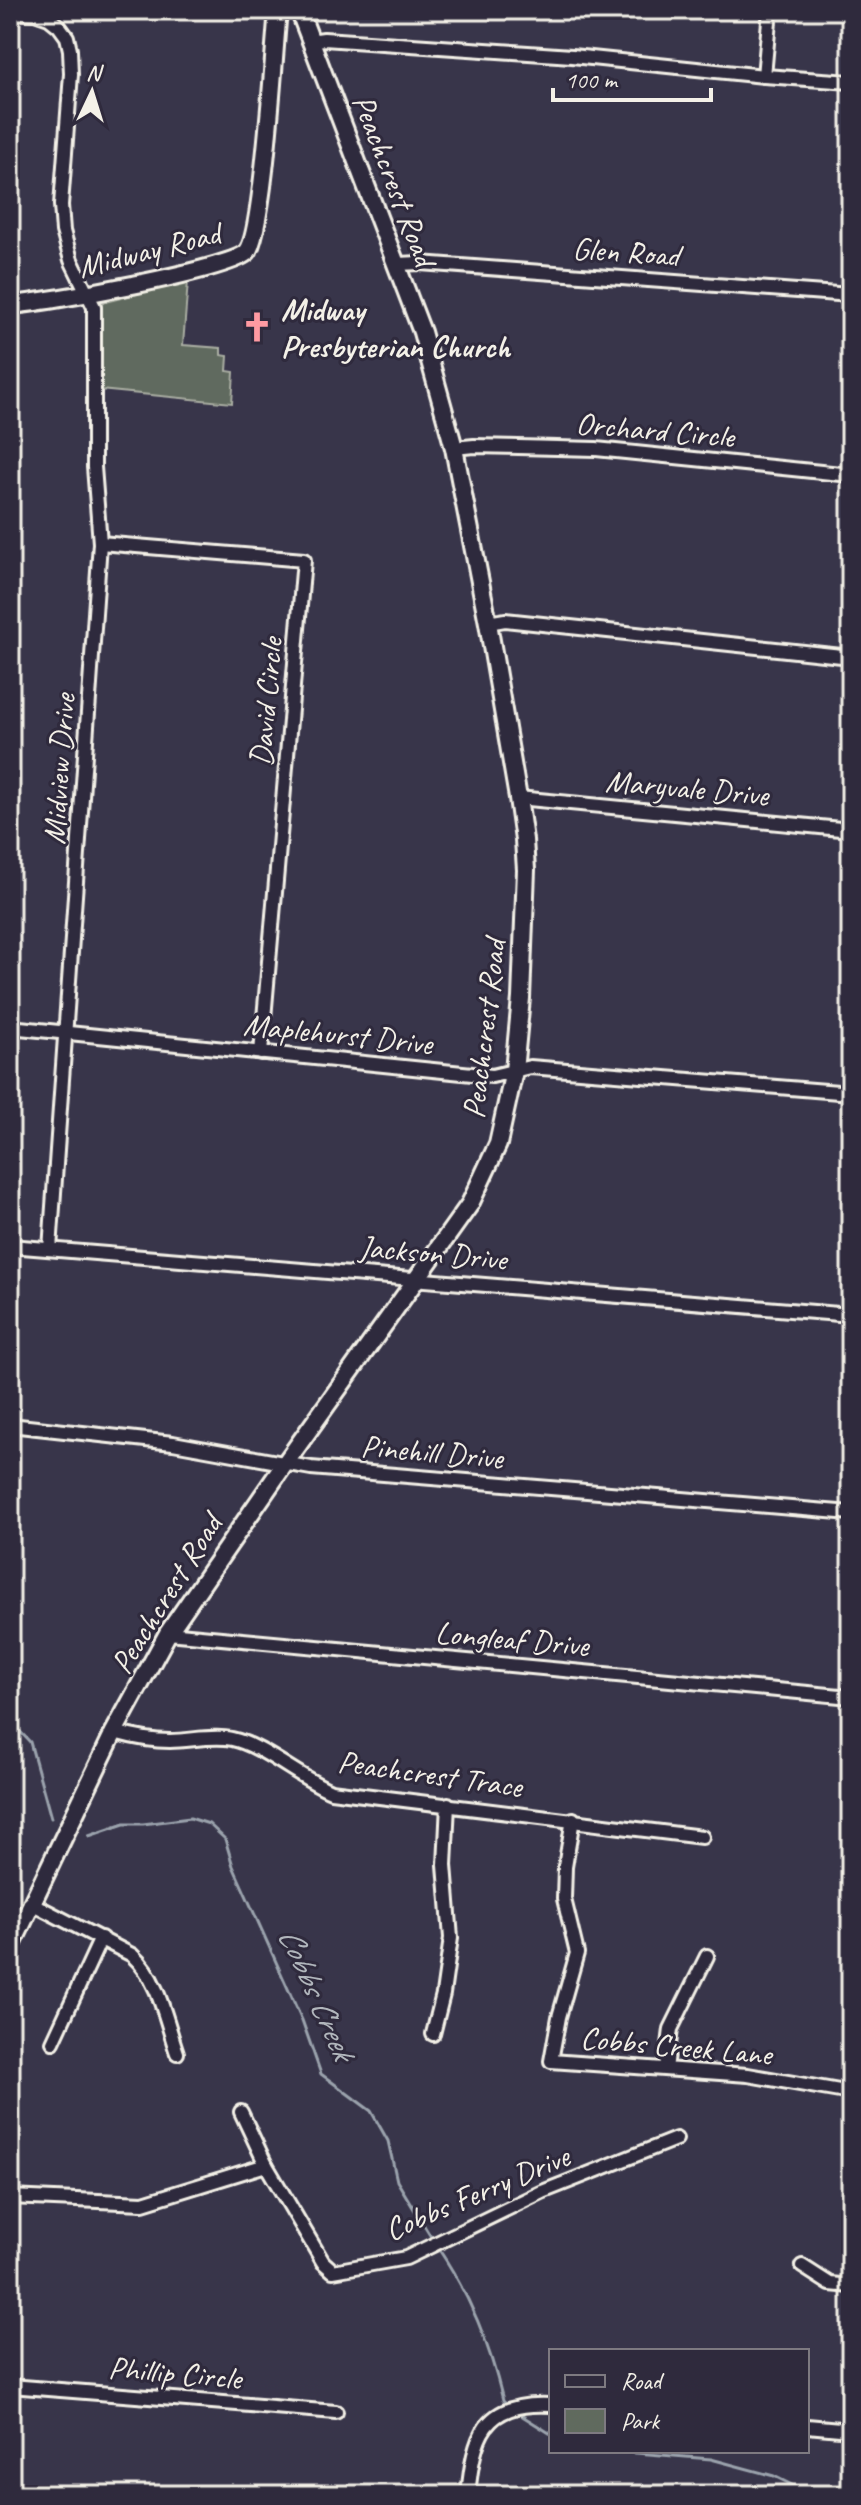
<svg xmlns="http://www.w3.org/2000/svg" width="861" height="2505" viewBox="0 0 861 2505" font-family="Caveat,sans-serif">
  <rect width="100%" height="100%" fill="#38354a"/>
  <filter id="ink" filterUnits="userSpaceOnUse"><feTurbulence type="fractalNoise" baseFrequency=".0125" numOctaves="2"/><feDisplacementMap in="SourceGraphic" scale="16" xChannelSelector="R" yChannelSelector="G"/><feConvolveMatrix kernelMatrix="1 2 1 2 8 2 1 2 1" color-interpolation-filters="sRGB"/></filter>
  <g filter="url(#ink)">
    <!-- green -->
    <polygon fill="#606a5e" stroke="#aaaea3" stroke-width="2" points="188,281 183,345 221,348 221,355 228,356 227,371 234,372 232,403 100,390 101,303"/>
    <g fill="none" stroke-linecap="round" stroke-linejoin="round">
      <!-- stream -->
      <g stroke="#9ba3ad" stroke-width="3">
        <polyline points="10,1721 30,1742 51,1818"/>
        <polyline points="89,1836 124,1824 143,1824 190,1818 209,1824 225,1839 233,1866 302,2020 321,2074 371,2111 388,2141 397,2181 434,2242"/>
        <path d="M438 2248C471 2297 489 2343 503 2400L510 2407"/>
        <polyline points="516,2412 551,2434"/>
        <polyline points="611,2451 711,2459 774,2476 812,2495"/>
      </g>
      <!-- minor casing -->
      <g stroke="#f4f1e8" stroke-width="18">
        <g id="minor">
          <polyline points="10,12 35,13 49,18 59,26 67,37 70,50 71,74 61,205 63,231 71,260 94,307 94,467 100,543 50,1249"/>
          <polyline points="310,41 324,39 572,56 764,76 851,82"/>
          <polyline points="764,76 770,10"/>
          <polyline points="398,264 420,263 851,295"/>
          <polyline points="454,448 474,446 596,449 851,475"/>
          <polyline points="100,543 304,560 261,1053"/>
          <polyline points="488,623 505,620 851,657"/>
          <polyline points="518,798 851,830"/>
          <polyline points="10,1027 492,1076 530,1067 851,1093"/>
          <polyline points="10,1246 851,1315"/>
          <polyline points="10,1425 173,1443 311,1468 851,1513"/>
          <polyline points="168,1633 851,1697"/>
          <path d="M114 1732C132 1737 151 1741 170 1741 190 1741 213 1735 232 1739 262 1745 300 1778 331 1791L702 1837"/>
          <polyline points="573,1819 565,1867 564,1899 577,1953 559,2017 551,2061 748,2075 851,2093"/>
          <path d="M31 1903 132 1955C159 1979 166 2021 177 2053"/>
          <polyline points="433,2034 443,1994 451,1938 445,1865 448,1804"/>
          <polyline points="53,2042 101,1938"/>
          <polyline points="666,2069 671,2029 707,1956"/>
          <polyline points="241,2112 266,2165 323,2262 333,2271 406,2258 542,2192 676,2139"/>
          <polyline points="10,2197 143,2203 266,2165"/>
          <polyline points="802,2266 830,2284 851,2286"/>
          <polyline points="10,2386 336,2412"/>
          <polyline points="807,2426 851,2430"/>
          <path d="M468 2495C474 2437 482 2401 551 2405"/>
        </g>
      </g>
      <!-- tertiary casing -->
      <g stroke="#f4f1e8" stroke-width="22">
        <g id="tertiary">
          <path d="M10 305C43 303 231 270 247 252 264 233 274 47 278 10"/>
          <polyline points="10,1949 114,1732 168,1633 286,1462 470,1204 498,1144 514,1071 521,998 526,870 524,840 518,798 488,623 454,448 422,332 299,10"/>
        </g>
      </g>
      <!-- minor -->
      <use href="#minor" stroke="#2f2a3d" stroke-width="12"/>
      <!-- tertiary -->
      <use href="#tertiary" stroke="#2f2a3d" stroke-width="16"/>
    </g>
  </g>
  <!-- icons -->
  <defs>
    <g id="church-bare" transform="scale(2.4)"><path d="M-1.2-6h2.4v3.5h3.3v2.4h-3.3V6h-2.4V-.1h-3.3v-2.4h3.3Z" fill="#ff9aa2" stroke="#2f2a3d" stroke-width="2.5" paint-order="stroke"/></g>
  </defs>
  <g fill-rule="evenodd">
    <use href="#church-bare" x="257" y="327"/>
  </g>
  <g text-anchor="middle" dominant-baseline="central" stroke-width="6" stroke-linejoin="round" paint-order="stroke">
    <!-- street labels -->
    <g font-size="32" fill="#f4f1e8" stroke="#2f2a3d">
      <text transform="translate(394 180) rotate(69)">Peachcrest Road</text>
      <text transform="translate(149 250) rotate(-14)">Midway Road</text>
      <text transform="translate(626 252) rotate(4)">Glen Road</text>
      <text transform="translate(655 430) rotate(5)">Orchard Circle</text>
      <text transform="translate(266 702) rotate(-85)">David Circle</text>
      <text transform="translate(59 769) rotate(-86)">Midview Drive</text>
      <text transform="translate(687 788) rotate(5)">Maryvale Drive</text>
      <text transform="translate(484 1029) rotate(-83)">Peachcrest Road</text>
      <text transform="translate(338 1034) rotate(6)">Maplehurst Drive</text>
      <text transform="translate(433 1253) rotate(5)">Jackson Drive</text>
      <text transform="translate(432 1452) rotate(5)">Pinehill Drive</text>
      <text transform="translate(166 1594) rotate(-58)">Peachcrest Road</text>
      <text transform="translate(512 1639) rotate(5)">Longleaf Drive</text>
      <text transform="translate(430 1774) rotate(8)">Peachcrest Trace</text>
      <text transform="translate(676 2046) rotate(5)">Cobbs Creek Lane</text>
      <text transform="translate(477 2193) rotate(-23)">Cobbs Ferry Drive</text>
      <text transform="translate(175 2373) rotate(5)">Phillip Circle</text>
    </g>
    <!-- poi labels -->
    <g font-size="32" font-weight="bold" fill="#f4f1e8" stroke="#2f2a3d" text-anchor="start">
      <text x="281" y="309">Midway<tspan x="281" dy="37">Presbyterian Church</tspan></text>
    </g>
    <!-- water labels -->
    <g font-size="34" font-style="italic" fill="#b1b6bc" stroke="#2f2a3d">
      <text transform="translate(317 1993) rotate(66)">Cobbs Creek</text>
    </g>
  </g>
  <!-- margin -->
  <rect width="861" height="2505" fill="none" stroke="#2f2a3d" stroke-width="40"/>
  <rect x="20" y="20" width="821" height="2465" fill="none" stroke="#f4f1e8" stroke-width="3" filter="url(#ink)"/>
  <!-- legend -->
  <rect x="549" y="2349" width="260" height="104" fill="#2f2a3d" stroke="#7e7a81" stroke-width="2"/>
  <rect x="565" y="2375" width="40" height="12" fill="#2f2a3d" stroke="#7e7a81" stroke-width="2"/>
  <text x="621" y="2389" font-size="24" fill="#f4f1e8">Road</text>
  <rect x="565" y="2409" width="40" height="24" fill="#606a5e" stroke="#7e7a81" stroke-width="2"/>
  <text x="621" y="2429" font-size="24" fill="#f4f1e8">Park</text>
  <!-- north arrow -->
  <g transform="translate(92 92) rotate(4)" stroke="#2f2a3d" stroke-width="6" paint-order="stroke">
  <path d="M0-6L14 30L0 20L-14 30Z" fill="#f4f1e8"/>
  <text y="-12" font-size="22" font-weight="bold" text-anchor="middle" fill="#f4f1e8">N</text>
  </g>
  <!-- scale -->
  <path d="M553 88v12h158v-12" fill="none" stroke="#f4f1e8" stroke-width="4"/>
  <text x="565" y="88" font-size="24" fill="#f4f1e8" stroke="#2f2a3d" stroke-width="6" paint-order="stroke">100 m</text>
</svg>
